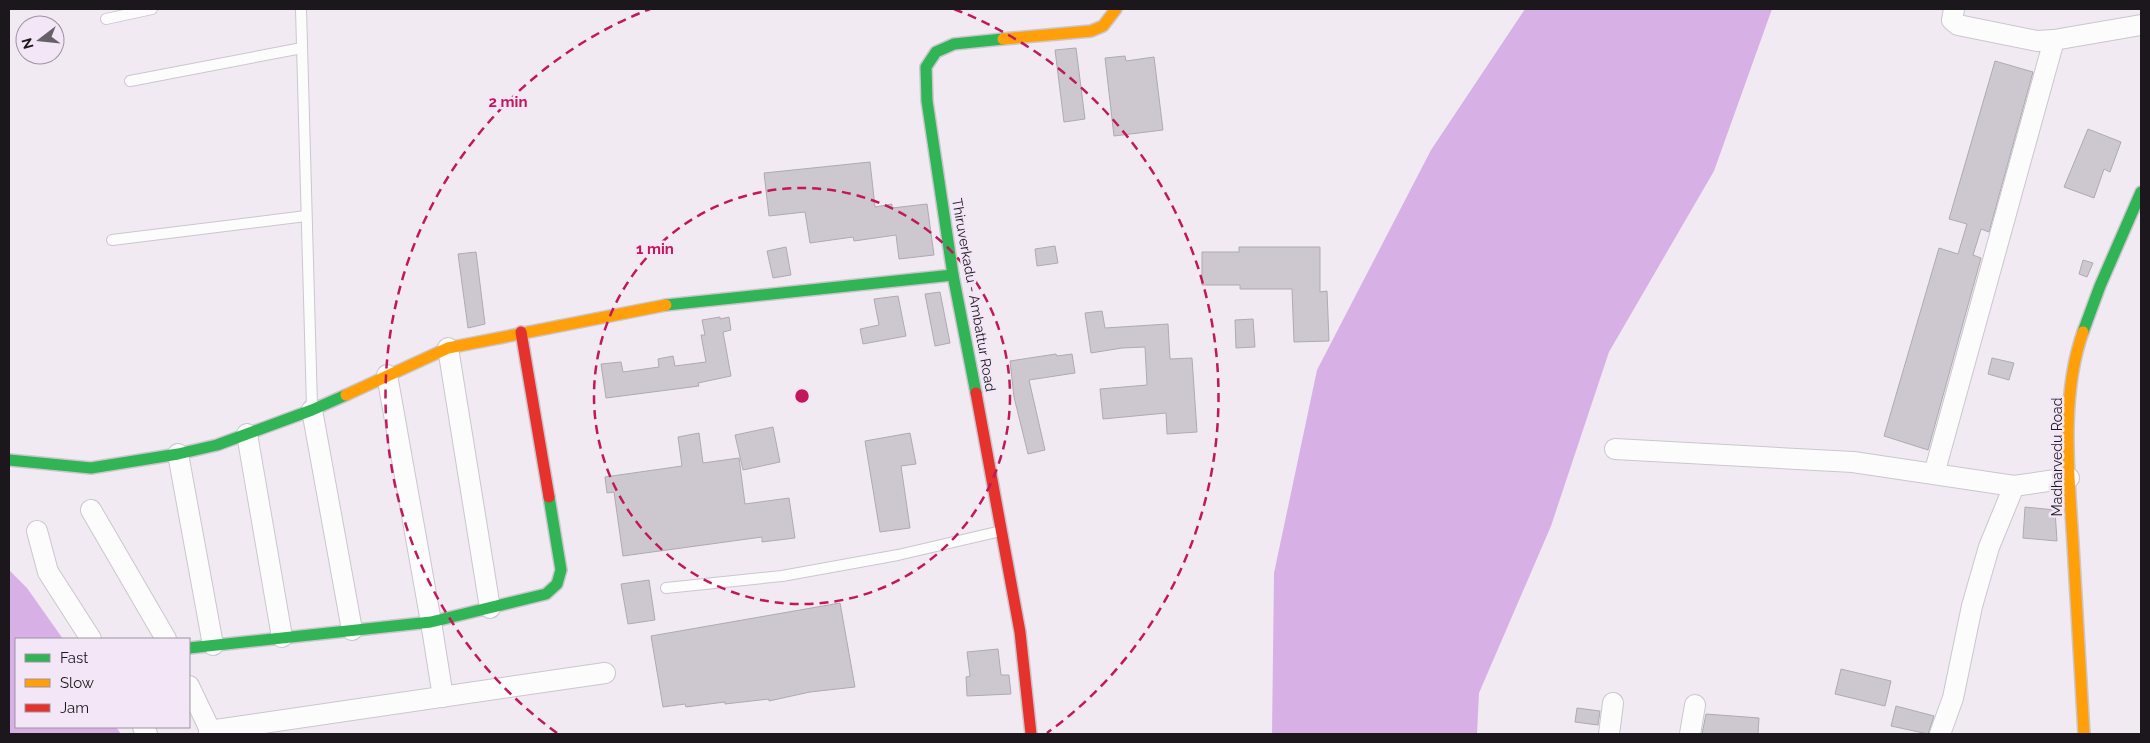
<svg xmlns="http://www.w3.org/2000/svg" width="2150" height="743" viewBox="0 0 2150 743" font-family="Raleway,sans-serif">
  <rect width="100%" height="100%" fill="#f1eaf3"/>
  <!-- water -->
  <g fill="#d7b1e6">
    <polygon points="1525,9 1772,9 1714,171 1609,352 1551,526 1479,693 1477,734 1272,734 1274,573 1317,370 1431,150"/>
    <polygon points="9,570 27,588 63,639 16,639 16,727 116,727 121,734 9,734"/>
  </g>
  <!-- building -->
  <g fill="#cdc8cf" stroke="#afaab0">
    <polygon points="1076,48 1085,119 1064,122 1055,50"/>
    <polygon points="1125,56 1126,61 1154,57 1163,130 1114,136 1105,58"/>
    <polygon points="1995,61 2033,72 1989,232 1981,229 1973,255 1981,258 1928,450 1884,436 1939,248 1958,254 1967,224 1949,219"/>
    <polygon points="2088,129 2121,142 2110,172 2104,169 2094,198 2064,187"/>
    <polygon points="870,162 875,207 892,204 892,208 927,204 934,255 899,259 896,235 854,241 853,237 810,243 805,212 769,216 764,173"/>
    <polygon points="1055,246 1058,263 1037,266 1035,249"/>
    <polygon points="786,247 791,275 773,278 767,251"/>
    <polygon points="1239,247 1320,247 1320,292 1327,291 1329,341 1294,342 1292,289 1240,289 1240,285 1202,285 1202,252 1239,252"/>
    <polygon points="476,252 485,324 468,328 458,254"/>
    <polygon points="2083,260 2093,263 2087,277 2079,274"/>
    <polygon points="940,292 950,343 935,346 925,294"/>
    <polygon points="898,296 906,336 863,344 860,329 879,325 874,299"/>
    <polygon points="1102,311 1105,328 1168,324 1170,359 1192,358 1197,432 1167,434 1166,413 1103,419 1100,389 1147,385 1145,347 1122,348 1091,353 1085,313"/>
    <polygon points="720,317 720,319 729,317 731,330 723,332 731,376 698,383 699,386 606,398 601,364 621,362 623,372 659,367 658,359 673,356 675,366 706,362 701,335 705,335 702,320"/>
    <polygon points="1253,319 1255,347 1236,348 1235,320"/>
    <polygon points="1056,354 1057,356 1072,354 1075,373 1029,380 1045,450 1028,454 1014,397 1010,361"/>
    <polygon points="1992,358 2014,363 2009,380 1988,374"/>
    <polygon points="773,427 780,462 743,470 735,435"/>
    <polygon points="699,433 703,463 739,458 745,504 789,498 795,538 762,542 762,537 623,556 614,492 607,493 605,477 682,466 678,437"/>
    <polygon points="910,433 916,464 901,466 910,528 880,532 865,441"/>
    <polygon points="2025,507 2055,510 2057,541 2023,538"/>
    <polygon points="649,580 655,620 628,624 621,584"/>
    <polygon points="840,603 855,687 810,692 769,701 769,699 725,704 725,702 686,707 685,704 663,707 651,636"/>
    <polygon points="998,649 1001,675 1009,675 1011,694 967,696 966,677 970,676 967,652"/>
    <polygon points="1841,669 1891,681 1885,706 1835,694"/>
    <polygon points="1896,706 1934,716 1928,734 1891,726"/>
    <polygon points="1577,708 1600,711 1598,725 1575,722"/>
    <polygon points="1706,714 1759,718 1758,734 1702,734"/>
  </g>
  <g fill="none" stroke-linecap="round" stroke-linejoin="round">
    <!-- lane casing -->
    <g stroke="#cbc6cd" stroke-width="12">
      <g id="lane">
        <polyline points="301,9 312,407"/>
        <polyline points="106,19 152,9"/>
        <polyline points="130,81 302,48"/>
        <polyline points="112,240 306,216"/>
        <polyline points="666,588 782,576 898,555 1001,531"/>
      </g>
    </g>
    <!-- street casing -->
    <g stroke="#cbc6cd" stroke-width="22">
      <g id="street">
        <polyline points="1954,9 1952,20 1958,25 2037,41 2054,40 2141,25"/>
        <polyline points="448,348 490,608"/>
        <polyline points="387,375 431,622 443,697"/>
        <polyline points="312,410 352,630"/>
        <polyline points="247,434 282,637"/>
        <polyline points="1615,449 1853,462 2014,486"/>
        <polyline points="178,454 213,645"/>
        <polyline points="1934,474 2054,40"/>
        <polyline points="91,510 166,639"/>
        <polyline points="37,531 48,572 91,639"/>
        <polyline points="189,686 212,734"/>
        <polyline points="143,727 147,734"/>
        <polyline points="209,731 605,673"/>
        <polyline points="1609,734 1613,703"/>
        <polyline points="1690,734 1695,705"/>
        <polyline points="1940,734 1953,698 1972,606 1989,547 2014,486 2069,478"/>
      </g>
    </g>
    <!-- fast casing -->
    <g stroke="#cbc6cd" stroke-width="14">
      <g id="fast">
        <polyline points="666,305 953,275"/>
        <polyline points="2083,332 2100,286 2141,192"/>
        <polyline points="976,393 953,275 927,101 926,67 936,52 954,44 1003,39"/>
        <polyline points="9,460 91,468 178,454 217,445 312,410 346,395"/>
        <polyline points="189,648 431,622 546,594 557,584 561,570 549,497"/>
      </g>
    </g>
    <!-- slow casing -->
    <g stroke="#cbc6cd" stroke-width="14">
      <g id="slow">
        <polyline points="1003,39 1091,31 1103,26 1116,9"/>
        <path d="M2083 332C2060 396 2069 477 2073 544 2077 607 2080 671 2084 734"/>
        <polyline points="346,395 448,348 666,305"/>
      </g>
    </g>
    <!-- jam casing -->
    <g stroke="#cbc6cd" stroke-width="14">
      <g id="jam">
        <polyline points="521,332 549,497"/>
        <polyline points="976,393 1020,632 1031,734"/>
      </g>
    </g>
    <!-- lane -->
    <use href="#lane" stroke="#fdfcfd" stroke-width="10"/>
    <!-- street -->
    <use href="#street" stroke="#fdfcfd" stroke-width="20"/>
    <!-- fast -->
    <use href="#fast" stroke="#30b455" stroke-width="11"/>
    <!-- slow -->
    <use href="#slow" stroke="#ff9f0a" stroke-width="11"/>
    <!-- jam -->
    <use href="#jam" stroke="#e5322d" stroke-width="11"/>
  </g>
  <!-- distance rings -->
  <g fill="none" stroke="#c2185b" stroke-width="2.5" stroke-dasharray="9 6">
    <circle cx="802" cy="396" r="208"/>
    <path d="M557 733A416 416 0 0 1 650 9M954 9A416 416 0 0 1 1047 733"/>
  </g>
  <g text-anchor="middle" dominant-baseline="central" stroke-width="5" stroke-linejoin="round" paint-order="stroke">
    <!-- street labels -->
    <g font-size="14" fill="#1b171d" stroke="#f2e6f7">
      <text transform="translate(974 295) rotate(80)">Thiruverkadu - Ambattur Road</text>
      <text transform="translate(2057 457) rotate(-90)">Madharvedu Road</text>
    </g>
  </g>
  <circle cx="802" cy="396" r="8" fill="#c2185b" stroke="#f2e6f7" stroke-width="2.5"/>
  <g font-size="15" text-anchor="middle" font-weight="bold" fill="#c2185b" stroke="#f2e6f7" stroke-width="5" stroke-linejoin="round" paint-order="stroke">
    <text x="508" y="107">2 min</text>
    <text x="655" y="254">1 min</text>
  </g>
  <!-- border -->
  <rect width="2150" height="743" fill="none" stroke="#1b171d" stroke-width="20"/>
  <!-- legend -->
  <rect x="15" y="638" width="175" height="90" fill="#f2e6f7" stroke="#9c93a0"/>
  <rect x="25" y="654" width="25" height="8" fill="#30b455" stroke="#9c93a0"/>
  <text x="60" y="663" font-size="15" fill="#1b171d">Fast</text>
  <rect x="25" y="679" width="25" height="8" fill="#ff9f0a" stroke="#9c93a0"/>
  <text x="60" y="688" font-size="15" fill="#1b171d">Slow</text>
  <rect x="25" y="704" width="25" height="8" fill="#e5322d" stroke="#9c93a0"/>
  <text x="60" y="713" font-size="15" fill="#1b171d">Jam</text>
  <!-- north arrow -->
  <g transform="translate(40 40) rotate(254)"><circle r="24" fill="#f2e6f7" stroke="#9c93a0"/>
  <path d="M0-4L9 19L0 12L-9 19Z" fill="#666168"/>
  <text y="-8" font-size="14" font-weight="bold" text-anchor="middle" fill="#1b171d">N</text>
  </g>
</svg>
